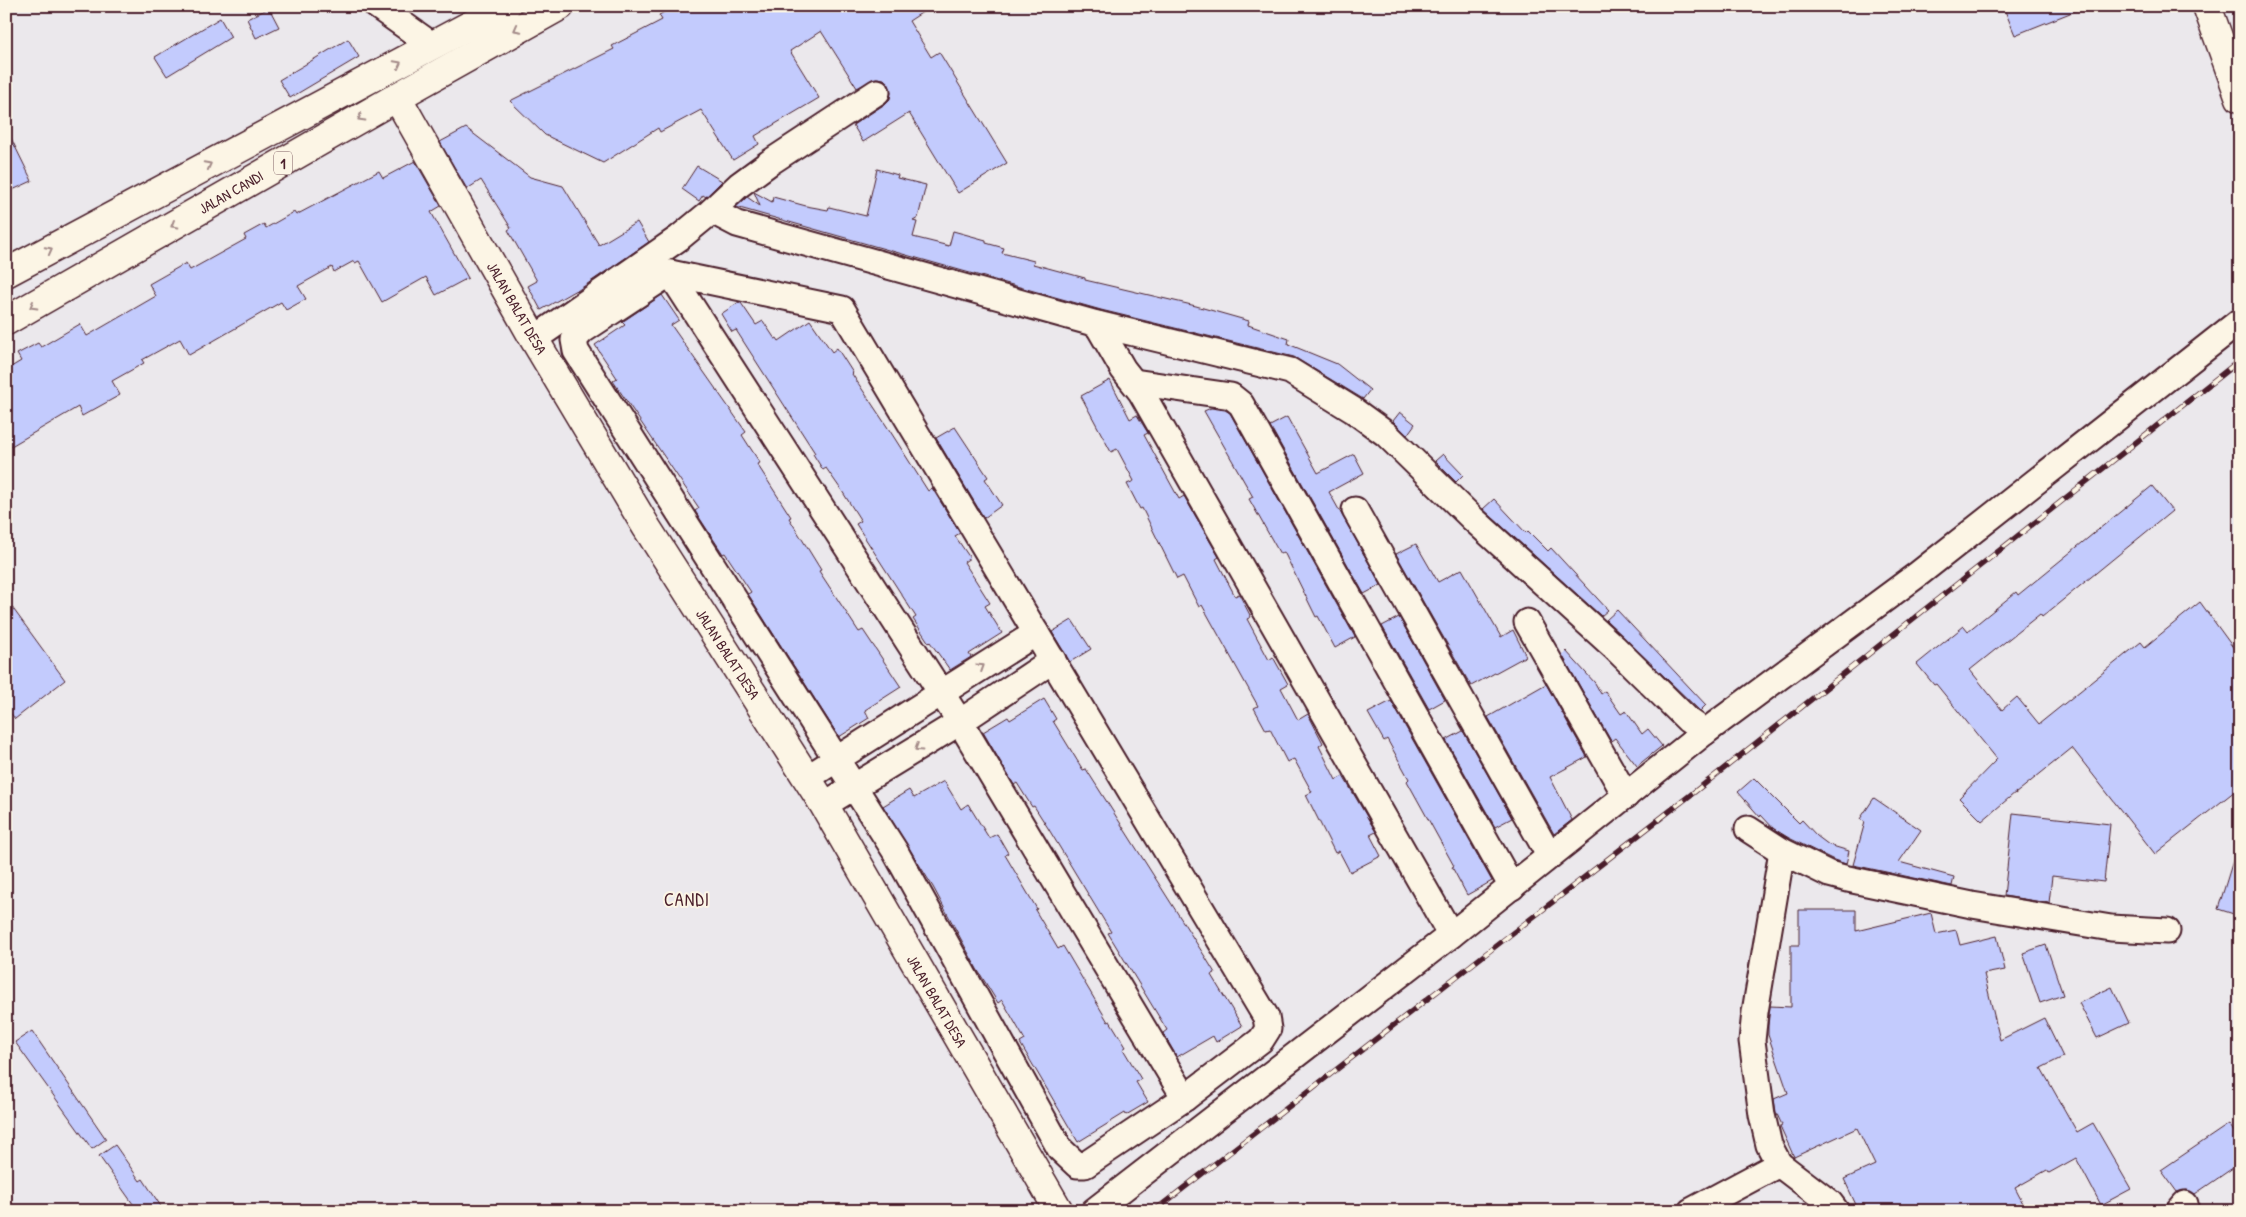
<svg xmlns="http://www.w3.org/2000/svg" width="2246" height="1217" viewBox="0 0 2246 1217" font-family="'Patrick Hand',sans-serif">
  <rect width="100%" height="100%" fill="#ebe8ec"/>
  <filter id="ink" filterUnits="userSpaceOnUse"><feTurbulence type="fractalNoise" baseFrequency=".02" numOctaves="2"/><feDisplacementMap in="SourceGraphic" scale="10" xChannelSelector="R" yChannelSelector="G"/><feConvolveMatrix kernelMatrix="1 2 1 2 8 2 1 2 1" color-interpolation-filters="sRGB"/></filter>
  <g filter="url(#ink)">
    <!-- building -->
    <g fill="#c3cbfd" stroke="#4a1f2b">
      <polygon points="675,6 932,6 909,21 931,57 939,52 1007,163 958,193 909,113 863,142 853,125 885,104 890,99 891,92 889,85 884,79 876,78 857,88 821,31 790,51 819,98 755,136 759,144 733,160 701,110 660,132 658,128 603,163 545,135 510,101 614,49 612,46 662,20 659,15"/>
      <polygon points="2003,6 2085,6 2085,7 2015,35"/>
      <polygon points="269,8 279,27 256,38 247,19"/>
      <polygon points="220,18 231,37 167,76 155,57"/>
      <polygon points="348,39 359,57 290,98 279,80"/>
      <polygon points="6,128 32,181 6,193"/>
      <polygon points="466,128 530,177 563,186 599,245 637,222 649,242 577,291 576,290 541,310 528,286 537,281 508,230 511,228 481,180 467,189 440,142"/>
      <polygon points="415,161 441,206 431,212 468,278 436,295 426,277 382,302 359,261 355,263 354,261 334,272 332,267 298,286 306,299 286,310 281,302 189,355 180,339 142,360 144,363 112,381 120,395 82,416 78,407 6,449 6,370 21,361 17,354 38,343 41,347 80,324 87,336 156,296 149,284 186,263 190,270 246,239 244,235 264,224 266,228 294,212 296,215 379,171 383,178"/>
      <polygon points="697,166 722,181 706,197 703,195 699,201 682,189"/>
      <polygon points="877,169 898,175 897,178 926,185 918,218 913,221 917,222 913,237 949,246 953,231 986,240 986,243 1004,248 1002,253 1034,261 1033,264 1085,278 1085,280 1196,306 1249,321 1248,325 1289,339 1288,344 1337,364 1370,390 1363,399 1294,357 1101,310 736,207 747,197 760,206 754,192 772,202 773,197 806,206 828,210 829,207 866,216"/>
      <polygon points="662,295 679,320 671,325 746,432 742,435 760,463 757,464 791,517 789,518 821,570 819,571 859,632 863,630 901,687 865,710 869,718 839,737 748,594 751,592 725,553 723,554 695,511 699,508 613,381 617,378 595,345 625,325 622,322"/>
      <polygon points="739,302 741,303 756,325 763,321 775,339 777,338 779,341 810,320 832,352 837,348 853,373 852,374 890,431 928,491 932,488 960,533 955,536 970,558 964,562 990,603 985,606 1002,633 969,654 971,657 950,670 930,642 929,643 913,619 916,617 856,524 861,521 842,491 826,468 823,470 813,454 815,453 736,330 732,332 721,314"/>
      <polygon points="1110,380 1130,419 1137,415 1148,433 1144,435 1179,499 1184,496 1219,557 1216,559 1235,596 1239,594 1251,617 1247,619 1269,660 1273,657 1288,684 1281,688 1298,720 1308,714 1323,743 1319,746 1336,780 1343,776 1376,832 1370,835 1381,856 1350,872 1339,851 1335,853 1306,795 1312,792 1294,759 1287,762 1270,729 1266,730 1254,708 1258,706 1202,605 1199,607 1183,576 1177,579 1142,508 1140,509 1127,484 1134,481 1117,449 1111,452 1081,396"/>
      <polygon points="1211,408 1225,410 1230,413 1355,637 1335,648 1318,616 1316,617 1284,552 1280,554 1249,499 1253,497 1204,411"/>
      <polygon points="1400,412 1415,424 1407,435 1393,421"/>
      <polygon points="1287,417 1318,473 1354,454 1364,473 1329,492 1381,585 1364,594 1270,426"/>
      <polygon points="955,427 988,477 985,479 1002,505 984,518 936,438"/>
      <polygon points="1443,454 1463,475 1456,482 1435,461"/>
      <polygon points="2152,486 2172,511 2042,617 2040,614 1970,670 2002,710 2017,697 2039,724 2141,642 2145,647 2200,602 2240,657 2240,787 2155,854 2072,748 2015,794 2016,792 1982,821 1959,798 1997,759 1936,684 1934,685 1917,664 1964,626 1968,631 2016,592 2018,595"/>
      <polygon points="1494,499 1526,533 1528,531 1548,551 1551,548 1608,610 1601,616 1483,509"/>
      <polygon points="1416,544 1438,582 1462,569 1501,637 1513,630 1526,656 1471,686 1396,554"/>
      <polygon points="6,599 65,680 15,719 6,707"/>
      <polygon points="1617,610 1706,705 1700,711 1606,620"/>
      <polygon points="1399,617 1445,700 1429,709 1382,626"/>
      <polygon points="1072,620 1091,649 1070,662 1052,632"/>
      <polygon points="1566,651 1595,683 1601,694 1605,691 1621,714 1626,711 1642,734 1648,729 1662,746 1637,766 1615,738 1611,741 1562,655"/>
      <polygon points="1546,684 1587,757 1550,777 1572,820 1554,834 1488,717"/>
      <polygon points="1044,699 1056,719 1053,721 1083,770 1086,769 1204,955 1215,973 1211,975 1242,1026 1216,1042 1213,1036 1177,1057 1163,1033 1167,1030 1108,933 1111,932 1048,828 1034,806 1032,807 1017,783 1014,785 983,732 1008,717 1010,720"/>
      <polygon points="1391,701 1492,881 1467,895 1452,867 1454,866 1407,781 1409,779 1387,739 1384,741 1368,713"/>
      <polygon points="1463,731 1512,818 1495,827 1446,740"/>
      <polygon points="1754,778 1799,823 1802,820 1817,836 1829,845 1849,851 1846,864 1834,860 1789,838 1774,829 1761,815 1760,817 1738,792"/>
      <polygon points="944,781 961,809 968,804 989,838 997,834 1008,853 1005,855 1037,909 1035,910 1058,949 1063,946 1108,1022 1110,1021 1126,1047 1123,1049 1141,1079 1136,1082 1148,1102 1126,1115 1125,1113 1078,1142 1020,1043 1025,1040 1002,1000 998,1003 977,969 933,887 883,806 909,790 914,798"/>
      <polygon points="1874,798 1921,830 1899,862 1954,877 1952,886 1853,865 1865,822 1860,819"/>
      <polygon points="2013,813 2110,824 2104,882 2052,876 2049,903 2004,896"/>
      <polygon points="2235,854 2240,855 2240,916 2218,909"/>
      <polygon points="1799,910 1856,910 1856,931 1931,913 1936,934 1956,930 1960,945 1997,936 2005,970 1984,974 2000,1040 2044,1018 2063,1057 2041,1068 2077,1132 2093,1123 2131,1189 2101,1205 2076,1158 2049,1173 2047,1170 2015,1188 2027,1211 1868,1211 1864,1204 1857,1207 1844,1179 1875,1165 1857,1128 1794,1157 1780,1126 1782,1125 1776,1112 1774,1099 1788,1093 1768,1035 1768,1026 1770,1006 1791,1007 1791,945 1799,945"/>
      <polygon points="2046,945 2063,995 2040,1003 2023,953"/>
      <polygon points="2112,987 2129,1023 2097,1038 2079,1003"/>
      <polygon points="32,1031 106,1139 92,1149 15,1042"/>
      <polygon points="2229,1124 2240,1141 2240,1163 2195,1194 2187,1190 2177,1192 2161,1170"/>
      <polygon points="115,1145 140,1181 143,1179 164,1211 138,1211 99,1156"/>
    </g>
    <g fill="none" stroke-linecap="round" stroke-linejoin="round">
      <!-- street casing -->
      <g stroke="#4a1f2b" stroke-width="29">
        <g id="street">
          <polyline points="377,6 432,45"/>
          <polyline points="712,211 737,224 1097,324 1290,371 1353,410 1386,434 1473,519 1614,647 1688,720 1705,732"/>
          <polygon points="670,273 842,309 1266,1017 1268,1029 1261,1040 1185,1098 1085,1165 1077,1165 1060,1149 895,851 576,351 574,340 582,331"/>
          <polyline points="670,273 960,722 1185,1098"/>
          <polyline points="1097,324 1123,369 1141,392 1451,935"/>
          <polyline points="534,339 679,238 707,215 739,185 769,163 877,92"/>
          <polyline points="1134,382 1231,396 1241,404 1512,887"/>
          <polyline points="1355,510 1549,855"/>
          <polyline points="1527,622 1626,796"/>
          <polyline points="807,778 1036,633"/>
          <polyline points="824,805 960,722 1053,660"/>
          <polyline points="1748,829 1782,851"/>
          <polyline points="1779,1164 1769,1145 1762,1115 1752,1041 1755,1012 1782,851 1829,874 1848,879 1972,905 2111,928 2167,931"/>
          <polyline points="1094,1211 1451,935 1705,732 1917,575 2240,321"/>
          <polyline points="1691,1211 1779,1164 1830,1203 1836,1211"/>
          <polyline points="2179,1211 2185,1204"/>
        </g>
      </g>
      <!-- secondary casing -->
      <g stroke="#4a1f2b" stroke-width="31">
        <g id="secondary">
          <polyline points="2207,6 2240,98"/>
          <polyline points="397,97 534,339 647,528 824,805 1059,1211"/>
        </g>
      </g>
      <!-- highway casing -->
      <g stroke="#4a1f2b" stroke-width="31">
        <g id="highway">
          <polyline points="6,273 506,6"/>
          <polyline points="6,321 397,97 560,6"/>
        </g>
      </g>
      <!-- street -->
      <use href="#street" stroke="#fcf5e5" stroke-width="25"/>
      <!-- secondary -->
      <use href="#secondary" stroke="#fcf5e5" stroke-width="28"/>
      <!-- highway -->
      <use href="#highway" stroke="#fcf5e5" stroke-width="28"/>
      <!-- rail casing -->
      <g stroke="#4a1f2b" stroke-width="5.5">
        <polyline id="rail" points="1154,1211 1693,793 2240,360"/>
      </g>
      <!-- rail -->
      <use href="#rail" stroke="#fcf5e5" stroke-width="4" stroke-dasharray="11" stroke-linecap="butt"/>
    </g>
    <!-- one-way arrows -->
    <defs><path id="oneway-chevron" d="M-2-3.5L2.5 0L-2 3.5" fill="none" stroke-width="1.6" stroke-linecap="round" stroke-linejoin="round" transform="scale(1.25)"/></defs>
    <g stroke="#a38a88">
      <use href="#oneway-chevron" transform="translate(517 29) rotate(152)"/>
      <use href="#oneway-chevron" transform="translate(398 64) rotate(-28)"/>
      <use href="#oneway-chevron" transform="translate(361 118) rotate(150)"/>
      <use href="#oneway-chevron" transform="translate(208 165) rotate(-28)"/>
      <use href="#oneway-chevron" transform="translate(174 225) rotate(150)"/>
      <use href="#oneway-chevron" transform="translate(49 250) rotate(-28)"/>
      <use href="#oneway-chevron" transform="translate(33 306) rotate(150)"/>
      <use href="#oneway-chevron" transform="translate(981 667) rotate(-32)"/>
      <use href="#oneway-chevron" transform="translate(918 748) rotate(148)"/>
    </g>
  </g>
  <g text-anchor="middle" dominant-baseline="central" stroke-width="4" stroke-linejoin="round" paint-order="stroke">
    <!-- shield labels -->
    <rect fill="#fcf5e5" stroke="#7f5f63" stroke-width="1" x="274" y="151.5" width="18" height="23" rx="4"/>
    <g font-size="14" font-weight="bold" fill="#4a1f2b">
      <text x="283" y="163">1</text>
    </g>
    <!-- street labels -->
    <g font-size="15" fill="#4a1f2b" stroke="#fcf5e5">
      <text transform="translate(231 192) rotate(-30)">JALAN CANDI</text>
      <text transform="translate(517 308) rotate(60)">JALAN BALAT DESA</text>
      <text transform="translate(728 654) rotate(57)">JALAN BALAT DESA</text>
      <text transform="translate(937 1001) rotate(60)">JALAN BALAT DESA</text>
    </g>
    <!-- quarter labels -->
    <g font-size="18" letter-spacing="1" fill="#4a1f2b" stroke="#fcf5e5">
      <text x="687" y="899">CANDI</text>
    </g>
  </g>
  <!-- margin -->
  <rect width="2246" height="1217" fill="none" stroke="#fcf5e5" stroke-width="25"/>
  <rect x="12" y="12" width="2221" height="1192" fill="none" stroke="#4a1f2b" stroke-width="2" filter="url(#ink)"/>
</svg>
